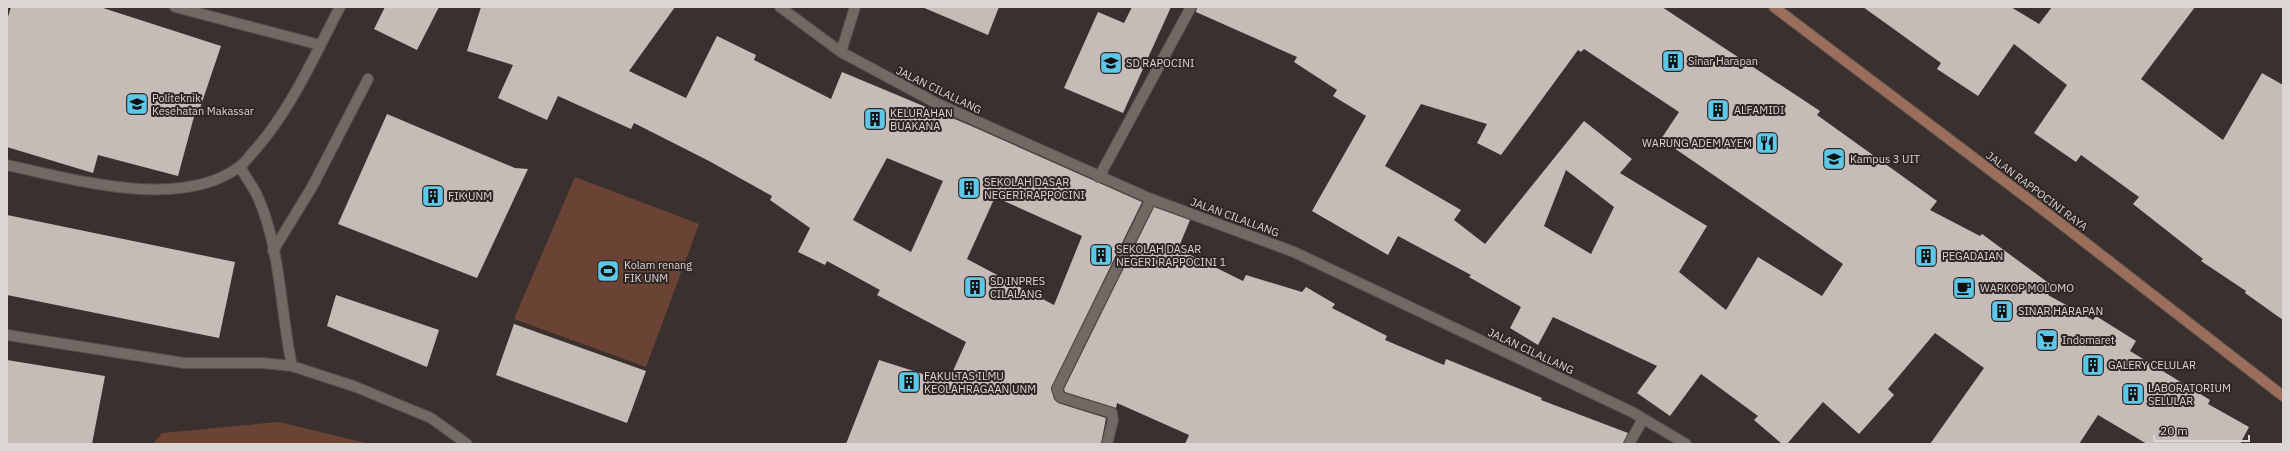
<svg xmlns="http://www.w3.org/2000/svg" width="2290" height="451" viewBox="0 0 2290 451" font-family="'IBM Plex Sans',sans-serif">
  <rect width="100%" height="100%" fill="#3a312e"/>
  <!-- green -->
  <g fill="#6b4334">
    <polygon points="575,177 699,224 646,367 514,319"/>
    <polygon points="279,422 370,444 153,444 162,433"/>
  </g>
  <!-- building -->
  <g fill="#c6bbb7" fill-rule="evenodd">
    <polygon points="11,7 100,7 221,46 198,114 195,113 178,176 98,155 93,173 7,147 7,20"/>
    <polygon points="385,7 439,7 417,50 374,29"/>
    <path d="M481 7H675L629 71 686 98 717 36 756 55 754 60 831 99 842 72 969 125 1142 202 1051 388 1054 399 1058 403 1106 418 1101 444H846L879 360 948 382 966 342 877 295 880 290 827 261 825 265 798 252 810 228 770 200 772 196 709 161 634 123 631 129 558 96 547 120 498 98 513 65 467 51ZM887 158 943 181 911 252 853 220ZM995 197 1082 236 1054 305 967 259Z"/>
    <polygon points="922,7 999,7 988,35"/>
    <polygon points="1132,7 1171,7 1123,113 1064,88 1098,12 1124,23"/>
    <path d="M1197 7H1662L1820 111 1817 115 1937 201 1930 210 1980 236 1982 234 2054 287 2048 295 2093 320 2096 316 2136 341 2130 351 2210 400 2208 404 2249 427 2240 444H2147L2098 415 2079 444H1930L1984 368 1935 333 1888 389 1894 395 1859 434 1823 402 1787 444H1782L1754 420 1758 416 1701 374 1670 416 1637 393 1657 366 1553 317 1538 345 1510 328 1521 307 1469 277 1471 275 1398 236 1388 255 1312 211 1366 116 1333 96 1337 90 1294 62 1297 57 1196 12ZM1584 49 1679 112 1661 139 1843 264 1822 296 1758 257 1726 310 1679 272 1707 226 1620 173 1632 159 1584 121 1485 244 1454 220 1461 210 1385 166 1421 104 1487 124 1477 143 1501 155 1578 50 1581 52ZM1566 170 1614 207 1591 254 1544 226Z"/>
    <polygon points="1863,7 2011,7 2039,24 2052,7 2195,7 2141,79 2223,140 2262,73 2283,85 2283,320 2245,293 2246,291 2201,261 2203,259 2133,204 2139,197 2081,155 2076,162 2034,133 2067,85 2014,44 1978,96 1937,69 1941,63"/>
    <polygon points="387,114 515,168 528,169 477,278 338,224"/>
    <polygon points="1154,207 1190,220 1178,249 1243,281 1246,275 1302,292 1306,287 1335,304 1332,308 1387,336 1385,340 1444,365 1446,359 1542,398 1541,400 1628,433 1623,444 1185,444 1189,435 1117,403 1116,408 1065,392 1064,389"/>
    <polygon points="7,215 235,262 219,338 7,295"/>
    <polygon points="336,295 439,330 427,367 327,326"/>
    <polygon points="514,324 646,371 627,423 496,375"/>
    <polygon points="7,360 105,376 92,444 7,444"/>
  </g>
  <g fill="none" stroke-linecap="round" stroke-linejoin="round">
    <!-- minor casing -->
    <g stroke="#554e4b" stroke-width="12">
      <g id="minor">
        <polyline points="175,7 320,45"/>
        <polyline points="841,52 855,7"/>
        <path d="M240 167C245 176 251 184 256 193 281 246 280 310 292 366L356 387 431 418 467 444"/>
        <polyline points="1099,177 1191,7"/>
        <polyline points="273,251 312,187 368,79"/>
        <polyline points="7,335 184,363 263,363 292,366"/>
        <polyline points="1107,444 1113,420 1112,413 1060,397 1057,389 1151,199"/>
        <polyline points="1629,444 1643,419"/>
      </g>
    </g>
    <!-- tertiary casing -->
    <g stroke="#554e4b" stroke-width="12">
      <g id="tertiary">
        <polyline points="780,7 841,52 936,103 1151,199 1294,252 1632,412 1686,444"/>
        <path d="M7 165C73 179 180 211 239 167 245 163 250 155 255 150 292 108 314 56 340 7"/>
      </g>
    </g>
    <!-- secondary casing -->
    <g stroke="#554e4b" stroke-width="12">
      <polyline id="secondary" points="1774,7 2051,216 2283,396"/>
    </g>
    <!-- minor -->
    <use href="#minor" stroke="#726864" stroke-width="10"/>
    <!-- tertiary -->
    <use href="#tertiary" stroke="#726864" stroke-width="10"/>
    <!-- secondary -->
    <use href="#secondary" stroke="#9b6e5c" stroke-width="10"/>
  </g>
  <!-- icons -->
  <defs>
    <g id="building-square" transform="scale(1.15)"><rect x="-9" y="-9" width="18" height="18" rx="4" fill="#5dc7e8" stroke="#302724"/><path d="M-4-6H4V6H1V3H-1V6H-4ZM-2.5-4.3h1.7v1.8h-1.7ZM.8-4.3h1.7v1.8H.8ZM-2.5-1h1.7V.8h-1.7ZM.8-1h1.7V.8H.8Z" fill="#111"/></g>
    <g id="school-square" transform="scale(1.15)"><rect x="-9" y="-9" width="18" height="18" rx="4" fill="#5dc7e8" stroke="#302724"/><path d="M0-5L7-2L0 1L-7-2ZM-4 1L0 2.5L4 1V4Q0 6-4 4Z" fill="#111"/></g>
    <g id="university-square" transform="scale(1.15)"><rect x="-9" y="-9" width="18" height="18" rx="4" fill="#5dc7e8" stroke="#302724"/><path d="M0-5L7-2L0 1L-7-2ZM-4 1L0 2.5L4 1V4Q0 6-4 4Z" fill="#111"/></g>
    <g id="restaurant-square" transform="scale(1.15)"><rect x="-9" y="-9" width="18" height="18" rx="4" fill="#5dc7e8" stroke="#302724"/><path d="M-5-6h1v4h1v-4h1v4h1v-4h1v5L-1.5 .5V6h-2V.5L-5-1ZM5-6V6H3V1.5H1.5Q1.5-4 5-6Z" fill="#111"/></g>
    <g id="stadium-square" transform="scale(1.15)"><rect x="-9" y="-9" width="18" height="18" rx="4" fill="#5dc7e8" stroke="#302724"/><path d="M0-5a6.5 5 0 1 0 0 10a6.5 5 0 1 0 0-10ZM-3.5-1.8h7v3.6h-7Z" fill="#111"/></g>
    <g id="cafe-square" transform="scale(1.15)"><rect x="-9" y="-9" width="18" height="18" rx="4" fill="#5dc7e8" stroke="#302724"/><path d="M-5.5-4.5H6V0H3Q3 3.5 0 3.5H-2.5Q-5.5 3.5-5.5 0ZM3-3.2v2h1.7v-2ZM-6 4.5H4V6H-6Z" fill="#111"/></g>
    <g id="supermarket-square" transform="scale(1.15)"><rect x="-9" y="-9" width="18" height="18" rx="4" fill="#5dc7e8" stroke="#302724"/><path d="M-6-5.5h2.5l.6 2H6L4.5 2H-2.5L-4.4-4H-6ZM-1.5 3.2a1.3 1.3 0 1 0 .1 0ZM3 3.2a1.3 1.3 0 1 0 .1 0Z" fill="#111"/></g>
  </defs>
  <g fill-rule="evenodd">
    <use href="#building-square" x="1673" y="61"/>
    <use href="#school-square" x="1111" y="63"/>
    <use href="#university-square" x="137" y="104"/>
    <use href="#building-square" x="1718" y="110"/>
    <use href="#building-square" x="875" y="119"/>
    <use href="#restaurant-square" x="1767" y="143"/>
    <use href="#university-square" x="1834" y="159"/>
    <use href="#building-square" x="969" y="188"/>
    <use href="#building-square" x="433" y="196"/>
    <use href="#building-square" x="1101" y="255"/>
    <use href="#building-square" x="1926" y="256"/>
    <use href="#stadium-square" x="608" y="271"/>
    <use href="#building-square" x="975" y="287"/>
    <use href="#cafe-square" x="1964" y="288"/>
    <use href="#building-square" x="2002" y="311"/>
    <use href="#supermarket-square" x="2047" y="340"/>
    <use href="#building-square" x="2093" y="365"/>
    <use href="#building-square" x="909" y="382"/>
    <use href="#building-square" x="2133" y="394"/>
  </g>
  <g text-anchor="middle" dominant-baseline="central" stroke-width="4" stroke-linejoin="round" paint-order="stroke">
    <!-- poi labels -->
    <g font-size="11" fill="#dbd5d3" stroke="#302724" text-anchor="start">
      <text x="1688" y="61">Sinar Harapan</text>
      <text x="1126" y="63">SD RAPOCINI</text>
      <text x="152" y="98">Politeknik<tspan x="152" dy="13">Kesehatan Makassar</tspan></text>
      <text x="1734" y="110">ALFAMIDI</text>
      <text x="890" y="113">KELURAHAN<tspan x="890" dy="13">BUAKANA</tspan></text>
      <text x="1752" y="143" text-anchor="end">WARUNG ADEM AYEM</text>
      <text x="1850" y="159">Kampus 3 UIT</text>
      <text x="984" y="182">SEKOLAH DASAR<tspan x="984" dy="13">NEGERI RAPPOCINI</tspan></text>
      <text x="448" y="196">FIK UNM</text>
      <text x="1116" y="249">SEKOLAH DASAR<tspan x="1116" dy="13">NEGERI RAPPOCINI 1</tspan></text>
      <text x="1942" y="256">PEGADAIAN</text>
      <text x="624" y="265">Kolam renang<tspan x="624" dy="13">FIK UNM</tspan></text>
      <text x="990" y="281">SD INPRES<tspan x="990" dy="13">CILALANG</tspan></text>
      <text x="1980" y="288">WARKOP MOLOMO</text>
      <text x="2018" y="311">SINAR HARAPAN</text>
      <text x="2062" y="340">Indomaret</text>
      <text x="2108" y="365">GALERY CELULAR</text>
      <text x="924" y="376">FAKULTAS ILMU<tspan x="924" dy="13">KEOLAHRAGAAN UNM</tspan></text>
      <text x="2148" y="388">LABORATORIUM<tspan x="2148" dy="13">SELULAR</tspan></text>
    </g>
    <!-- street labels -->
    <g font-size="11" fill="#dbd5d3" stroke="#302724">
      <text transform="translate(939 90) rotate(26)">JALAN CILALLANG</text>
      <text transform="translate(2037 191) rotate(37)">JALAN RAPPOCINI RAYA</text>
      <text transform="translate(1235 217) rotate(20)">JALAN CILALLANG</text>
      <text transform="translate(1531 351) rotate(25)">JALAN CILALLANG</text>
    </g>
  </g>
  <!-- border -->
  <rect width="2290" height="451" fill="none" stroke="#dbd5d3" stroke-width="16"/>
  <!-- scale -->
  <path d="M2154 435v6h95v-6" fill="none" stroke="#dbd5d3" stroke-width="2"/>
  <text x="2160" y="435" font-size="12" fill="#dbd5d3" stroke="#302724" stroke-width="3" paint-order="stroke">20 m</text>
</svg>
